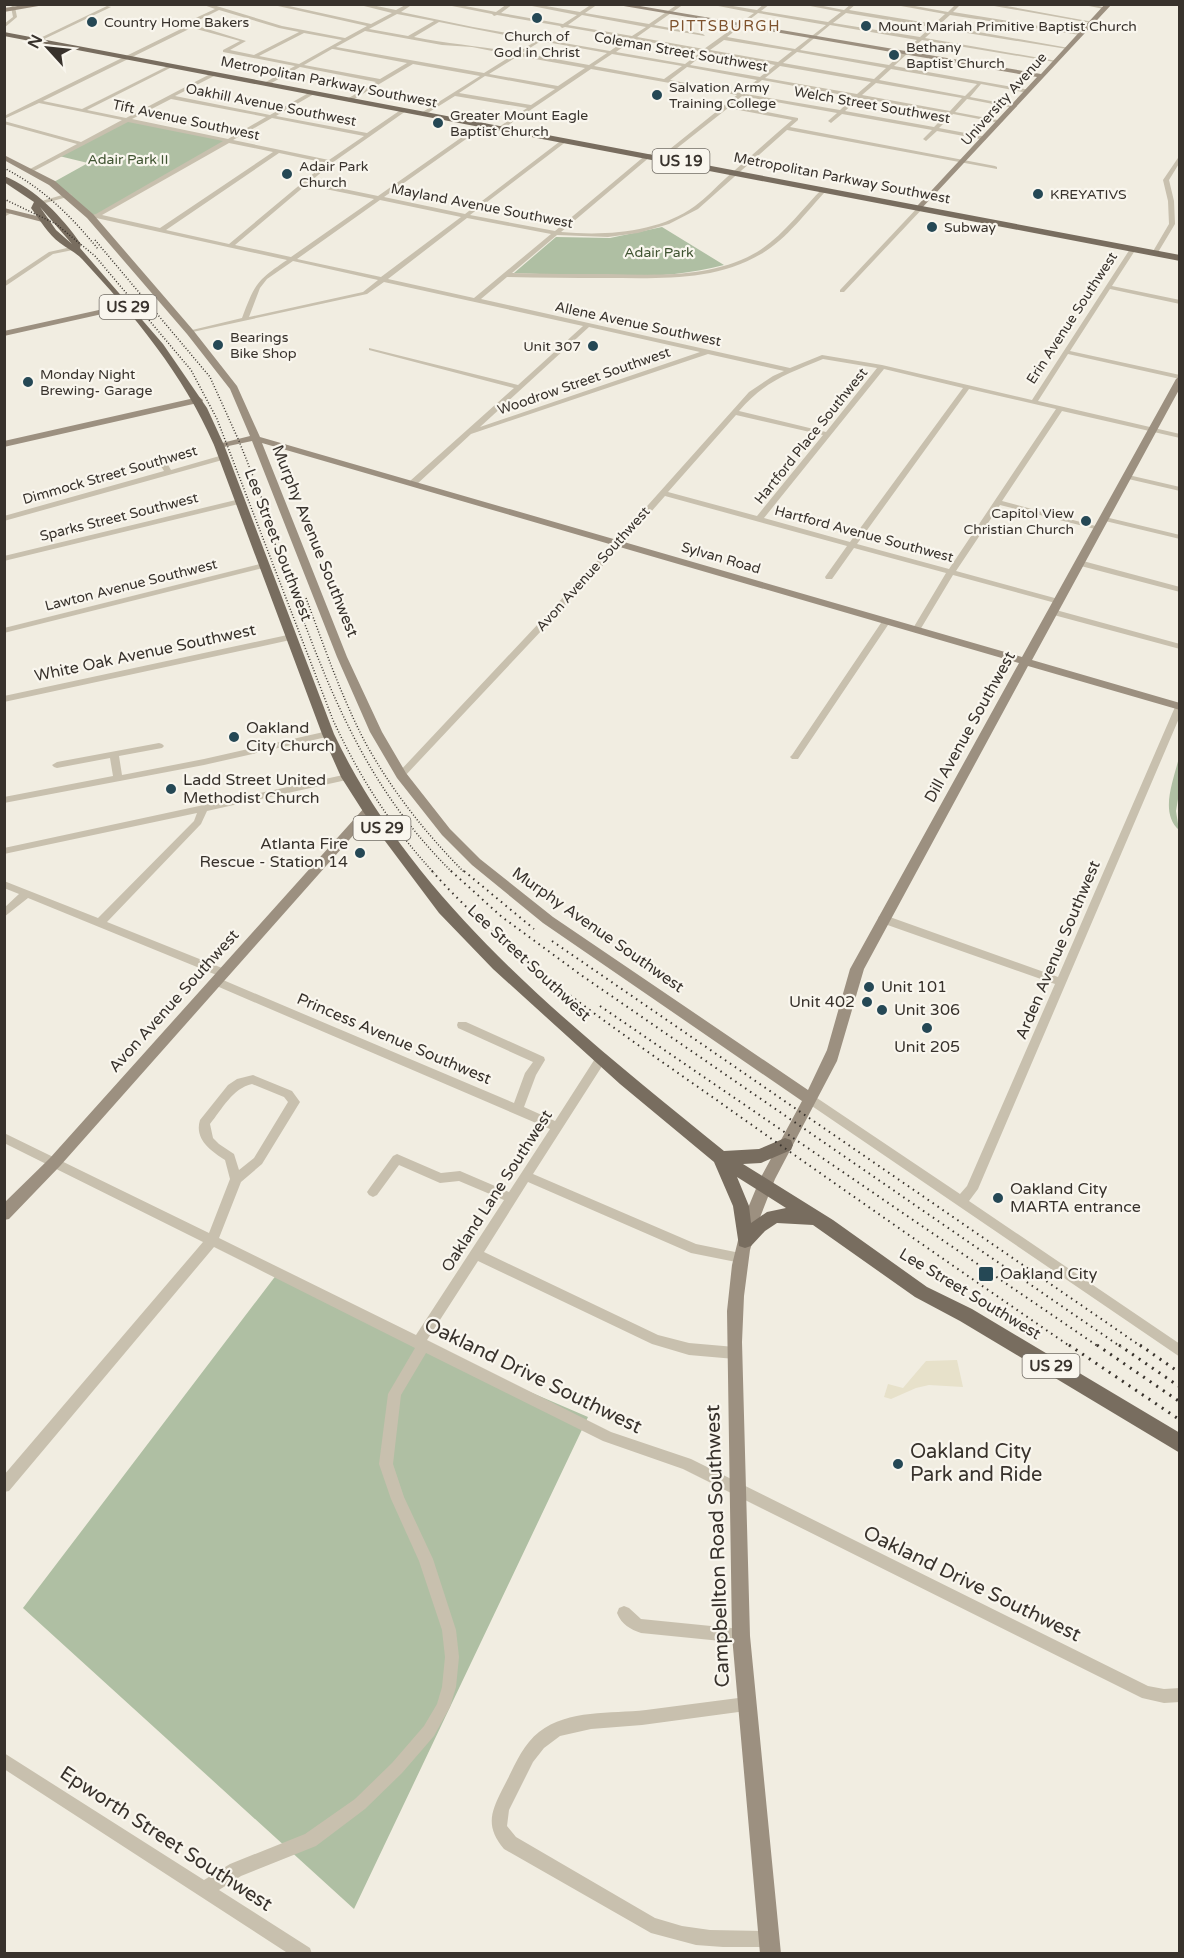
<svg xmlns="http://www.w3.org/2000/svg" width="1184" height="1958" viewBox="0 0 1184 1958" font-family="'Varela Round',sans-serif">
  <rect width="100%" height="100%" fill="#f1ede1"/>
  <!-- green -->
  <g fill="#afbfa3">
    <polygon points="127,120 229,141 97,216 90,216 52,183 88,163 59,156"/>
    <path d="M662 227 724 265C658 283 581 275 514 273L556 237 610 238Z"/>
    <path d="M1179 757V793L1176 811 1179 830C1159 812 1174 780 1179 757Z"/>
    <polygon points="277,1274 412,1341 588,1417 354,1909 23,1608"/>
  </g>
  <!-- plaza -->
  <polygon fill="#e7e1ca" points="957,1360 963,1387 929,1385 916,1388 891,1399 884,1397 888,1384 903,1388 926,1361"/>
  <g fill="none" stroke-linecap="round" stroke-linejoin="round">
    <!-- street -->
    <g fill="#c8c0ae" fill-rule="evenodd">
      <path d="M201 4H210L282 26 345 38 367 26 269 4H280L371 24 392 13 356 4H367L396 10 407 4H413L401 12 473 27 610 51 629 38 565 27 562 28 560 26 497 15 494 16 492 14 442 4H455L496 12 507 4H513L501 13 563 24 577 15 522 4H535L580 12 592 4H598L585 13 649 24 678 4H684L654 25 703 34 705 36 651 27 637 37 704 49 754 13 708 4H721L757 10 764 4H770L761 11 828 22 841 12 800 4H813L844 10 851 4H856L849 10 934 24 945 14 890 4H904L948 12 956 4H961L953 12 1082 33 1080 35 950 15 939 25 1069 48 1067 49 936 28 925 38 1057 61 1055 62 922 40 894 66 1030 90 1028 93 981 84 970 97 1017 106 1014 108 967 99 955 112 1003 121 1000 123 953 114 939 128 987 137 985 140 937 131 926 141 923 139 932 130 842 114 831 123 828 121 837 113 742 96 731 105 798 118V120L790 127 995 166 997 167V169L787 130 698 209 669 224 638 233 608 237 557 235 512 273C544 274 576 274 608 274 659 275 712 278 757 252 783 236 802 209 823 188H827V190C806 212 787 239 761 254 714 282 657 278 604 278 572 278 540 278 507 277L481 299 790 368 822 355 882 365 1032 400 1130 249 1133 247 1136 249 1112 286 1180 300V304L1110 289 1070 351 1180 375V379L1068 354 1038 401 1180 434V438L1062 411 1002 501 1103 528 1099 530 1000 505 956 571 1062 600 1063 602 1059 604 953 575 920 630 916 633 912 630 946 573 854 548 832 579H826L825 577 847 546 665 496 621 546 404 777H398L396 775 398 773 615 542 749 392 773 376 784 371 708 354 471 434 416 485H410V481L514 388 369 350V348L518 385 583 326 384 282 367 294 188 333V331L242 318C255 284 256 281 287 260L87 216 96 214 223 141 128 122 32 172 29 170 30 169 77 144 4 124V121L81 142 122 120 39 103 4 119V116L183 28 187 22 215 9ZM219 10 279 28 299 32 254 55 230 50 246 41 191 24ZM758 13 826 25 795 49 727 37ZM846 13 931 27 920 37 833 23ZM397 14 434 21 408 36 369 29ZM582 15 646 27 632 36 568 25ZM439 22 536 41 517 53C482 46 448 44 414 37ZM830 25 917 40 889 65 800 50ZM189 27 240 41 223 50V52L295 66 264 83V85H268L300 67 376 82 347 99 349 102 413 64 480 76 421 113 426 114 455 96 527 108 499 127 501 130 591 69 737 95 660 157 659 158 662 160 728 108 792 120C770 139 748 159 726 178 716 187 706 198 695 206 658 233 605 236 561 232L651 156V154H647L555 231 470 215 567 141V139H563L465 214 384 197 486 125V123H482L378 196 310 182 332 163 406 111V109H402L367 133 276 116 314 94 312 91 270 115 175 96 216 75 214 72 126 118 87 110 172 67 170 65 82 109 43 101 187 30ZM365 31 442 45 472 47 513 55 484 73 336 47ZM304 33 342 40 299 64 259 56ZM634 39 701 52 685 64 616 52ZM724 40 792 51 778 62 710 50ZM541 41 607 53 589 65 522 53ZM332 49H333L407 63 380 79 304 65ZM706 52 775 65 760 77 690 65ZM797 52 886 68 874 79 783 63ZM612 54 682 66 664 79 594 66ZM518 56 585 68 558 86 489 74ZM780 66 871 82 857 94 765 78ZM687 67 757 80 740 93 670 80ZM891 69 977 84 965 96 879 80ZM485 76 555 89 531 105 459 93ZM762 80 854 97 840 110 746 94ZM876 83 962 98 950 111 862 95ZM859 98 948 113 934 127 845 111ZM171 99 266 117 228 139 132 119ZM272 118 364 136 329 160 233 140ZM229 143 273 152 160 228 102 215ZM279 153 326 163 229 244 166 230ZM306 185 374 199 291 257 235 245ZM380 200 461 217 381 277 297 259ZM467 218 551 234 474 298 388 279ZM293 261 378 280 363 292 249 317 260 288 267 279ZM589 327 700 352 480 427ZM823 359 877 368 826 432 739 411C765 381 787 374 823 359ZM884 369 963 388 850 542 764 518ZM969 389 1056 409 949 569 857 544ZM736 415 823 435 757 516 668 492Z"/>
      <polygon points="983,4 996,4 1093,22 1091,23"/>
      <polygon points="1079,4 1092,4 1106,8 1104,9"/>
      <polygon points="13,6 15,7 17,17 4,28 4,24 13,17 11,7"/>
      <polygon points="107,6 111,7 40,41 36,40"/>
      <polygon points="1180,155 1180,162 1169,180 1174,201 1175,224 1157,254 1153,254 1152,253 1169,224 1168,201 1163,180"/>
      <polygon points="69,193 72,195 71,196 38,205 35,203"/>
      <polygon points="919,206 924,207 844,292 840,292 840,290"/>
      <polygon points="8,211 13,212 4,217 4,212"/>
      <polygon points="76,246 79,248 78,249 53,254 4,287 4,282 49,252"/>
      <polygon points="223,455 226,455 226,459 4,521 4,516 164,471 156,458 157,456 163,456 171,470"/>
      <polygon points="1124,474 1180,487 1180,491 1124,478"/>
      <polygon points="240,499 243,499 243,503 4,561 4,556"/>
      <polygon points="1101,516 1180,535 1180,539 1101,520"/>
      <polygon points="1077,561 1083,561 1180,587 1180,592 1077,565"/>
      <polygon points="264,563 267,563 267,567 4,633 4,628"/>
      <polygon points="1050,610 1056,610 1180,644 1180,649 1050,614"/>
      <polygon points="886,619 890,622 798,759 792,759 790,757 792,755 883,620"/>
      <polygon points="292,634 296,637 295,639 4,702 4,696"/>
      <polygon points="1180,704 1180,716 978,1189 969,1201 1180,1344 1180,1357 806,1102 804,1099 806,1096 814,1096 960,1194 967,1186 1055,984 879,922 878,919 879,916 887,916 1058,977 1175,707"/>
      <polygon points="328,731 333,734 331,736 204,765 4,803 4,797 113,776 110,758 57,768 54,767 52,765 57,762 159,743 162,744 164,746 162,748 119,756 122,775 204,759"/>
      <polygon points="348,774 353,777 351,779 207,811 201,824 107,922 227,970 228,973 227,976 219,976 28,898 4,917 4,908 19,894 4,888 4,881 98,918 194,821 197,813 4,854 4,848"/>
      <path d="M216 977 514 1103 525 1073 533 1062 458 1028 457 1025 458 1022H466L544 1057 545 1060 536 1075 524 1107 555 1121 598 1054H606L607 1057 606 1060 533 1174 696 1244 745 1254 747 1258 745 1262 741 1263 691 1253 528 1182 484 1252 658 1335 689 1343 735 1347 740 1349 741 1353 740 1357 735 1359 689 1355 652 1344 478 1261 427 1340 611 1432 691 1459 1148 1686 1164 1689 1180 1688V1702L1164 1703 1142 1698 683 1469 603 1441 426 1353 401 1395 393 1464 404 1497 433 1559 456 1630 459 1657 456 1687 450 1707 434 1736 402 1773 365 1809 316 1846 241 1876 219 1890 310 1948 312 1954H289L4 1769V1753L204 1880 230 1864 305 1834 355 1799 392 1763 424 1726 437 1704 442 1687 445 1657 442 1630 419 1561 391 1499 379 1464 388 1394 415 1348 214 1247 9 1491 4 1492V1475L203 1242 4 1143V1133L209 1233 230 1179 225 1160C211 1151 194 1139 200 1120L228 1085 237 1079 253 1075 292 1091 300 1102 262 1164 241 1182 219 1238 416 1335 504 1200 459 1181 440 1183 399 1165 377 1195 373 1197 369 1195 367 1192 369 1189 393 1156 397 1154 441 1173 460 1171 509 1192 550 1129 212 984 211 981ZM252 1084 284 1097 288 1102 254 1158 239 1170 234 1154 219 1144 213 1138 210 1124C222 1109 233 1088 252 1084Z"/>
      <path d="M624 1606 629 1608 641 1619 741 1629 746 1631 748 1636 746 1641 741 1643 641 1633C630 1629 622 1625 617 1613L619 1608Z"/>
      <path d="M746 1697 751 1699 753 1704 751 1709 746 1711 642 1725 591 1729 560 1736 544 1748 533 1762 509 1810 507 1826 516 1837 655 1918 682 1926 710 1930 769 1931 775 1933 777 1939 775 1945 769 1947H723L696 1945 651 1933 504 1849C486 1827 490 1814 502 1790 513 1770 521 1746 539 1732 569 1709 610 1714 646 1710 679 1706 713 1701 746 1697Z"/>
    </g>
    <!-- secondary -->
    <g fill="#9c9080" fill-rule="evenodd">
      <polygon points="31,4 50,4 4,12 4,8"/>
      <polygon points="612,4 628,4 1041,74 1105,4 1112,4 921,209 917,207 918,205 1037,77"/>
      <path d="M4 155 55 181 93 214 193 330 237 386 260 437 1022 657 1176 379 1180 376V388L1032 660 1180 703V710L1028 666 864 969 837 1061 775 1179 759 1220 750 1250 744 1296 742 1342 750 1636 781 1954H760L732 1636 727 1311 732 1265 743 1220 760 1179 802 1101 543 923 472 865 442 835 397 778 370 732 337 657 252 441 219 448 214 445 250 436 230 389 187 334 87 218 49 185 4 160ZM262 443 1019 663 850 969 827 1050 808 1090 553 917 480 859 450 829 406 773 382 732 347 657Z"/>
      <polygon points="4,208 49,219 50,221 46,223 4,212"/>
      <polygon points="126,304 130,306 129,308 4,336 4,331"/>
      <polygon points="199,397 203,400 202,402 4,447 4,441"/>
      <polygon points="369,806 373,807 375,810 373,813 60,1166 9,1219 4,1220 4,1203 50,1158 365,807"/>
    </g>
    <!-- primary -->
    <g fill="#786d5f" fill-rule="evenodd">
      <polygon points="4,32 1180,255 1180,261 4,36"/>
      <path d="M4 176C36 189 62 217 81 244L80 248 163 344 207 408 224 445 334 734C416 907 579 1033 724 1151L759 1149 785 1138 791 1140 793 1145 791 1150 761 1163 743 1164 833 1220 927 1287 972 1309 1180 1433V1453L960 1321 915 1297 813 1225 777 1223 765 1231 751 1246 745 1248 739 1246 733 1206 714 1162 620 1084 493 969 439 913 364 813 341 777 322 734 214 445C184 375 133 314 82 259 75 252 68 249 60 243 48 234 40 220 31 208L34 202 4 182ZM40 207 72 244 56 230ZM737 1177 786 1208 767 1212 751 1223 749 1206Z"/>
    </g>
    <!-- rail-far2 -->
    <g stroke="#38322c" stroke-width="1.5" stroke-dasharray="1 2" stroke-linecap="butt">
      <path d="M4 168C43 188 71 216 98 249"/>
      <path d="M4 199 56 224 95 256 191 370 217 419 333 720C360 778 390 825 434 873"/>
      <polyline points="95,240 210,377 239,441 280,544"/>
      <path d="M273 538C320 664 354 776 453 873"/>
      <path d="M306 598C324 646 341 696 365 742 392 791 426 834 465 873"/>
    </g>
    <!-- rail-far1 -->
    <g stroke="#38322c" stroke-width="2" stroke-dasharray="1.5 4.5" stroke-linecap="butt">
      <path d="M432 871C512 961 620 1032 718 1101 835 1184 953 1266 1071 1347"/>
      <polyline points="451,871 502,917 581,975 1121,1347"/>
      <polyline points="464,871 534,929"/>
      <polyline points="552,941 1142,1347"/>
      <polyline points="600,1006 1099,1347"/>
    </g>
    <!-- rail -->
    <g stroke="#38322c" stroke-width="3" stroke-dasharray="2 6" stroke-linecap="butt">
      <polyline points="1069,1345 1180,1420"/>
      <polyline points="1097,1345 1180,1402"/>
      <polyline points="1119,1345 1180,1387"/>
      <polyline points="1140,1345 1180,1373"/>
    </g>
  </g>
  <!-- markers -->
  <g fill="#254855" stroke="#f9f6ee" stroke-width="2">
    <circle cx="537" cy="18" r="6"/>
    <circle cx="92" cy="22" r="6"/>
    <circle cx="866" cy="26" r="6"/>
    <circle cx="894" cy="55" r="6"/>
    <circle cx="657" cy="95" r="6"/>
    <circle cx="438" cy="123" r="6"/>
    <circle cx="287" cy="174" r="6"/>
    <circle cx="1038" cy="194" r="6"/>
    <circle cx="932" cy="227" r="6"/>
    <circle cx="218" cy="345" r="6"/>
    <circle cx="593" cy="346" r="6"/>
    <circle cx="28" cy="382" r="6"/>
    <circle cx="1086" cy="521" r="6"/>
    <circle cx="234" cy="737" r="6"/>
    <circle cx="171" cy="789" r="6"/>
    <circle cx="360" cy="853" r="6"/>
    <circle cx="869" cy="987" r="6"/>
    <circle cx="867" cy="1002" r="6"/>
    <circle cx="882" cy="1010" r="6"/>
    <circle cx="927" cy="1028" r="6"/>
    <circle cx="998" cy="1198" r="6"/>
    <rect x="978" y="1266" width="16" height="16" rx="3"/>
    <circle cx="898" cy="1464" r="6"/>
  </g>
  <g text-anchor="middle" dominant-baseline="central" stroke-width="4.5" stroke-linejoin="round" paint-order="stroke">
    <!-- far-poi labels -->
    <g font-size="14" fill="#38322c" stroke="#f9f6ee" text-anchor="start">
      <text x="104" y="22">Country Home Bakers</text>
      <text x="878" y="26">Mount Mariah Primitive Baptist Church</text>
      <text x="537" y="36" text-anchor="middle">Church of<tspan x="537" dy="16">God in Christ</tspan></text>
      <text x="906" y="47">Bethany<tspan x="906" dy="16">Baptist Church</tspan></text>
      <text x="669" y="87">Salvation Army<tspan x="669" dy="16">Training College</tspan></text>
      <text x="450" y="115">Greater Mount Eagle<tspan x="450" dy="16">Baptist Church</tspan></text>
      <text x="299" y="166">Adair Park<tspan x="299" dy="16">Church</tspan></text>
      <text x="1050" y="194">KREYATIVS</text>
      <text x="944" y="227">Subway</text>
      <text x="230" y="337">Bearings<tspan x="230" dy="16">Bike Shop</tspan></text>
      <text x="581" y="346" text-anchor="end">Unit 307</text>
      <text x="40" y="374">Monday Night<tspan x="40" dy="16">Brewing- Garage</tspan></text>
      <text x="1074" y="513" text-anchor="end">Capitol View<tspan x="1074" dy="16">Christian Church</tspan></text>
    </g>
    <!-- far-street labels -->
    <g font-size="14" fill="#38322c" stroke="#f9f6ee">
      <text transform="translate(681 52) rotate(10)">Coleman Street Southwest</text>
      <text transform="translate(329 82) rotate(11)">Metropolitan Parkway Southwest</text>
      <text transform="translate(1004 99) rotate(-48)">University Avenue</text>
      <text transform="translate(271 105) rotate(11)">Oakhill Avenue Southwest</text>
      <text transform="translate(872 105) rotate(10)">Welch Street Southwest</text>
      <text transform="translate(186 120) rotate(12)">Tift Avenue Southwest</text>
      <text transform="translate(842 178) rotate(11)">Metropolitan Parkway Southwest</text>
      <text transform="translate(482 206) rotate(11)">Mayland Avenue Southwest</text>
      <text transform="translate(1072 318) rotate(-57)">Erin Avenue Southwest</text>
      <text transform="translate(638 324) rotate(12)">Allene Avenue Southwest</text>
      <text transform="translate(584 381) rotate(-19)">Woodrow Street Southwest</text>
      <text transform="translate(811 436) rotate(-51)">Hartford Place Southwest</text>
      <text transform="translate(110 475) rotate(-16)">Dimmock Street Southwest</text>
      <text transform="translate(119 517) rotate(-14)">Sparks Street Southwest</text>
      <text transform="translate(864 534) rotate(15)">Hartford Avenue Southwest</text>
      <text transform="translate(721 558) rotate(16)">Sylvan Road</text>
      <text transform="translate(593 569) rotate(-48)">Avon Avenue Southwest</text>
      <text transform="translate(131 585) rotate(-14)">Lawton Avenue Southwest</text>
    </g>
    <!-- far-park labels -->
    <g font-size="14" fill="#405432" stroke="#f9f6ee">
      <text x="128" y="159">Adair Park II</text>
      <text x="659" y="252">Adair Park</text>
    </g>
    <!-- far-neighbourhood labels -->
    <g font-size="15" letter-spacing="1.5" fill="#7e522d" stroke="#f9f6ee">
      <text x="725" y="26">PITTSBURGH</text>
    </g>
    <!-- shield labels -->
    <g fill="#f9f6ee" stroke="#726d66" stroke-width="1.5">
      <rect x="652.5" y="149" width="57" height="24" rx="4.5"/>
      <rect x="99.5" y="295" width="57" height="24" rx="4.5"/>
      <rect x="353.5" y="816" width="57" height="24" rx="4.5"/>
      <rect x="1022.5" y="1354" width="57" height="24" rx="4.5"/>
    </g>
    <g font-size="15" font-weight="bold" fill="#38322c">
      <text x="681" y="161">US 19</text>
      <text x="128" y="307">US 29</text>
      <text x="382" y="828">US 29</text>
      <text x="1051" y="1366">US 29</text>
    </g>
    <!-- street labels -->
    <g font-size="16" fill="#38322c" stroke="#f9f6ee">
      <text transform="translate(315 541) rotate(68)">Murphy Avenue Southwest</text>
      <text transform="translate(278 545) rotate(69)">Lee Street Southwest</text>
      <text transform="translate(145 653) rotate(-12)">White Oak Avenue Southwest</text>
      <text transform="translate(970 727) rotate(-61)">Dill Avenue Southwest</text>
      <text transform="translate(598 930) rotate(35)">Murphy Avenue Southwest</text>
      <text transform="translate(1058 950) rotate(-67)">Arden Avenue Southwest</text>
      <text transform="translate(529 963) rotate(43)">Lee Street Southwest</text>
      <text transform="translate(174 1001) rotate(-48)">Avon Avenue Southwest</text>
      <text transform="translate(394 1039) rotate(23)">Princess Avenue Southwest</text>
      <text transform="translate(497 1191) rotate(-57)">Oakland Lane Southwest</text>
      <text transform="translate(970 1294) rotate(31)">Lee Street Southwest</text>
    </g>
    <!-- poi labels -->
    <g font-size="16" fill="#38322c" stroke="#f9f6ee" text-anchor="start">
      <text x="246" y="728">Oakland<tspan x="246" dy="18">City Church</tspan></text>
      <text x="183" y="780">Ladd Street United<tspan x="183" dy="18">Methodist Church</tspan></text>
      <text x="348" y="844" text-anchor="end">Atlanta Fire<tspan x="348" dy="18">Rescue - Station 14</tspan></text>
      <text x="881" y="987">Unit 101</text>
      <text x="855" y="1002" text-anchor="end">Unit 402</text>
      <text x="894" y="1010">Unit 306</text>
      <text x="927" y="1047" text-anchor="middle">Unit 205</text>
      <text x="1010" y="1189">Oakland City<tspan x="1010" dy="18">MARTA entrance</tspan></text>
      <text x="1000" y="1274">Oakland City</text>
    </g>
    <!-- near-street labels -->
    <g font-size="20" fill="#38322c" stroke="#f9f6ee">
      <text transform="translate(533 1376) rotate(26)">Oakland Drive Southwest</text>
      <text transform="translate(718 1546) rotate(-92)">Campbellton Road Southwest</text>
      <text transform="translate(972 1584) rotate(26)">Oakland Drive Southwest</text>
      <text transform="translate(166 1839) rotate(33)">Epworth Street Southwest</text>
    </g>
    <!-- near-poi labels -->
    <g font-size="20" fill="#38322c" stroke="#f9f6ee" text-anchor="start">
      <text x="910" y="1452">Oakland City<tspan x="910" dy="23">Park and Ride</tspan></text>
    </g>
  </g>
  <!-- border -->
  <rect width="1184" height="1958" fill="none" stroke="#38322c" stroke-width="12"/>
  <!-- north arrow -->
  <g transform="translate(48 48) rotate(297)" stroke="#f9f6ee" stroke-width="4.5" paint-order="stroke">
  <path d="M0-4.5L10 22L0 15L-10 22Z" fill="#38322c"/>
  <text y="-9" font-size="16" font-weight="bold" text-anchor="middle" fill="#38322c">N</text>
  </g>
</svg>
